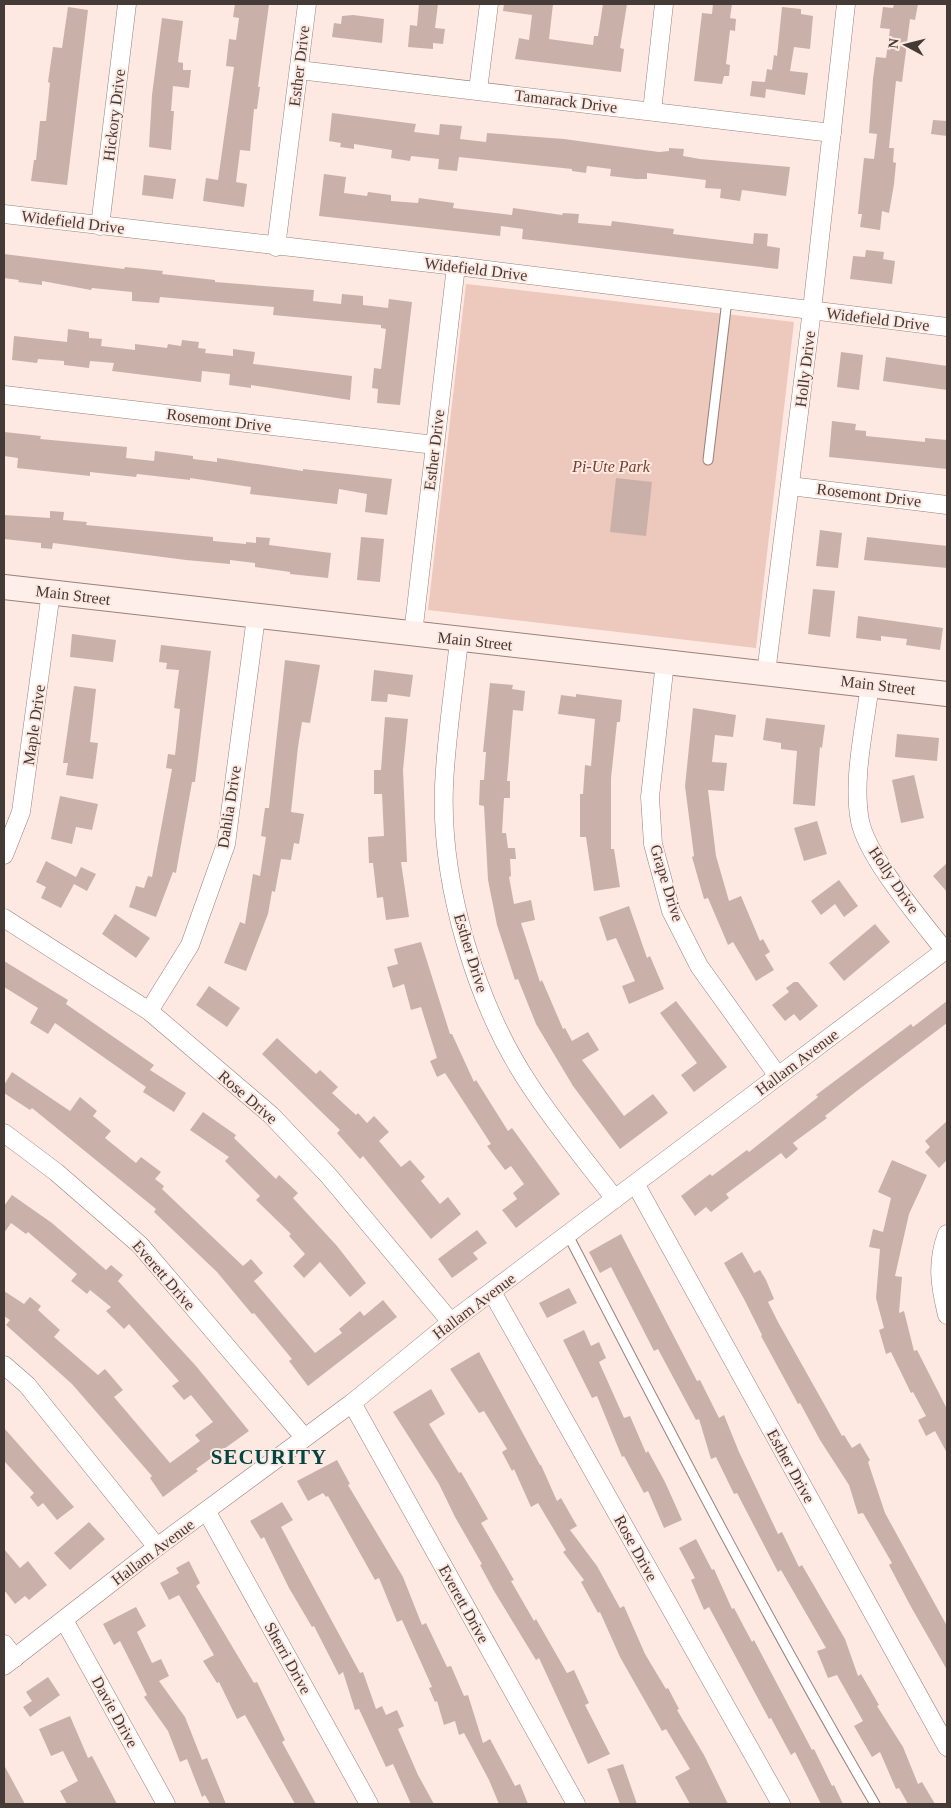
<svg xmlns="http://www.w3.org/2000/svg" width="951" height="1808" viewBox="0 0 951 1808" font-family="Georgia,serif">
  <rect width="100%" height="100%" fill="#fde9e2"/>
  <!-- green -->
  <polygon fill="#edc8bc" points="466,284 794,322 756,648 428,610"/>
  <!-- building -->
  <g fill="#c9b1a9">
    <polygon points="235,4 269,4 258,87 260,87 257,109 254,109 250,151 240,150 236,182 247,184 244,207 203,201 206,178 218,180 234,67 226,66 229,39 236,40 239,18 233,17"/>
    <polygon points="419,4 438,4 435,28 445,29 443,44 433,43 433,49 408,47 410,25 417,26"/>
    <polygon points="504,4 553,4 549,39 593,45 594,36 598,36 603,4 627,4 620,48 624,49 621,72 515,59 519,38 529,40 532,15 503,11"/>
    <polygon points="713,4 732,4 730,18 736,19 735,31 730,30 726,64 730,65 729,76 724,76 722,84 694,81 702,13 712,14"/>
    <polygon points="894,4 918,4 915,20 910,19 902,82 896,81 889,148 894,148 893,162 896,163 894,184 889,213 882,211 880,230 860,227 862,214 858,214 864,158 874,159 877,134 869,133 873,79 876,57 886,58 890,29 880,28 883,7 893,8"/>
    <polygon points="68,7 88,10 67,185 31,181 34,160 36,160 40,121 46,121 50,83 48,82 53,47 62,48"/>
    <polygon points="782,7 801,9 801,14 813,16 810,49 794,47 790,71 808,73 805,95 766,89 765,98 750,96 752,81 765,82 767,69 772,70 774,55 777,56"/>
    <polygon points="353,15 384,19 382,43 332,37 334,23 341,24 342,16"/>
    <polygon points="162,18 183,21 178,62 183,63 183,70 191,70 189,88 173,86 171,111 174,111 171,150 149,147 152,95"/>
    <polygon points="332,113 416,124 414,132 439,135 440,124 462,126 460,139 486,142 487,133 564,139 659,152 669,151 669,148 684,149 683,156 700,159 790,167 786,196 742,190 740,201 720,198 721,189 705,188 706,180 647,173 647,179 636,179 610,176 611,169 587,166 586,173 572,171 572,169 459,157 457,171 438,169 439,159 411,156 410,161 391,158 392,150 354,144 354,149 340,147 341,143 329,141"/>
    <polygon points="933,120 947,121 947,136 931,134"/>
    <polygon points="324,174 346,177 344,193 367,196 368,192 391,195 391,201 418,203 419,198 454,203 453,208 512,215 513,208 562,215 563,213 579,214 578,223 611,226 612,221 674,229 673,234 753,244 754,233 768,234 767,246 780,248 778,269 522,239 523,229 501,226 500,236 319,216"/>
    <polygon points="144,175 176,179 173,199 142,195"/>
    <polygon points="866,250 884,252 883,259 895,261 892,284 850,279 853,256 865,257"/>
    <polygon points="4,254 124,269 125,267 163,271 162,274 215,280 215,282 314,290 313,301 341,304 342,294 363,296 363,305 388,308 389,299 412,302 400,405 377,403 378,389 372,388 374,368 381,369 386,329 381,328 381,325 273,315 274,307 160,297 159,303 132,301 132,292 92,288 91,290 42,281 42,285 18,282 19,280 4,278"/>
    <polygon points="68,329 89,332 89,338 102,339 101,346 135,350 135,344 167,348 168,344 181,346 182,340 199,342 198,348 206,349 205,353 233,356 233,349 255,352 253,364 352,376 350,400 251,385 251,388 229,385 230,374 202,371 201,382 112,371 114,363 90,361 89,368 64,365 64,361 38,359 37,363 12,360 14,336 67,342"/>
    <polygon points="841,352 863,355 859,390 837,387"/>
    <polygon points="886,357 947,366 947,390 883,381"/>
    <polygon points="832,421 856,424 855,430 866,431 866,436 925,442 925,438 947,440 947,469 829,457"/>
    <polygon points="4,432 41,436 40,439 127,447 126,458 154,461 155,451 193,456 193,459 217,462 217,458 303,471 303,469 392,479 387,515 365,512 367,494 339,489 337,504 250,494 251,487 190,478 190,480 137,474 136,477 90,472 90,476 17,468 18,458 4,456"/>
    <polygon points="616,478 652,482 646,536 610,532"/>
    <polygon points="50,511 64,512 63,520 87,522 86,525 213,537 213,541 246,544 246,542 256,543 256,537 270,538 269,545 331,553 328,578 290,574 290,572 255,567 255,563 230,560 230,564 186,560 53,543 52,549 41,548 41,543 4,539 4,515 50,518"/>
    <polygon points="820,530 842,533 838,568 816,566"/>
    <polygon points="361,537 384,539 380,582 357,580"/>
    <polygon points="867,537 947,546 947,568 864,560"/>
    <polygon points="813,589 835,591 830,637 808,634"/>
    <polygon points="858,616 943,628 940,650 906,645 907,639 881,636 881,641 856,638"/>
    <polygon points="72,634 116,640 113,662 70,657"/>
    <polygon points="161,645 211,651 195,782 192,782 176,873 173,872 156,917 129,907 136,886 144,888 148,876 152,877 172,769 166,768 168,754 175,755 178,729 180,709 174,708 179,670 166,669 167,663 159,662"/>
    <polygon points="285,660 320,665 310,723 302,722 298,747 291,812 304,814 299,844 294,843 291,860 281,859 275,892 272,891 268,914 246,971 224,963 240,922 245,924 253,874 260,876 266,837 261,836 265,808 269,808"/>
    <polygon points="374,670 413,675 410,697 388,694 387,702 371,701"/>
    <polygon points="490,683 513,685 512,689 525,691 523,711 513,710 507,781 510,781 510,798 504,798 502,833 506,833 508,848 515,848 516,859 510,859 511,876 509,877 514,904 531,900 535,920 521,923 540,982 542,980 563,1029 565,1028 572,1041 588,1032 599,1050 582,1060 624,1116 653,1094 668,1113 620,1149 573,1086 536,1024 518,979 515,980 497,925 488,880 484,806 479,805 480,780 484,780 486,752 483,752"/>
    <polygon points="74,686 96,689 90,742 98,743 93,779 66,775 68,763 63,763"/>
    <polygon points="576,694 622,700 620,722 617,722 611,778 611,849 614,849 620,887 594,891 586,837 580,837 580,794 583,794 585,765 591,766 595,719 558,714 561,695 576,697"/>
    <polygon points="693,708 736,715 733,737 715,735 712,762 727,763 724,791 708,790 716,856 729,901 741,896 760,941 763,939 770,952 765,955 774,970 756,981 733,942 728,945 708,898 704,899 692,857 694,856 685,786"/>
    <polygon points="385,717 408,719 403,770 407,862 401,862 409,917 386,920 383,897 377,898 373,863 369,863 368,837 384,836 382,794 374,794 374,770 381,770"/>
    <polygon points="766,718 825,725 822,748 820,747 815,806 793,804 797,751 781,749 781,743 763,740"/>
    <polygon points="897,734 939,738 937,761 895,757"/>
    <polygon points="914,775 924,818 901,823 892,780"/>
    <polygon points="60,796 98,804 92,830 76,827 72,844 51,839"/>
    <polygon points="817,821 827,854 804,861 794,828"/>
    <polygon points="46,861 76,877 81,867 96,874 87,891 74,884 61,908 41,898 46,887 36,882"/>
    <polygon points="947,863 947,892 933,876"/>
    <polygon points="839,880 858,906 844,917 835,904 821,915 811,901"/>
    <polygon points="629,906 647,958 650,956 664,989 629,1004 622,986 635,981 616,938 607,941 599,917"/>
    <polygon points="115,914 150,938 136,958 102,934"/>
    <polygon points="875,924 890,942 844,981 829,963"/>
    <polygon points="421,942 450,1034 452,1034 474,1082 476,1080 508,1131 512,1128 560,1194 516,1228 502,1210 517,1199 513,1193 524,1184 511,1166 505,1170 487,1146 491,1144 445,1073 437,1077 430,1061 437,1058 421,1007 411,1010 404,984 393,988 387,967 398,964 394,949"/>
    <polygon points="4,961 68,1000 66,1004 154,1065 150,1070 186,1093 174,1112 143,1092 146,1087 55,1023 48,1034 30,1023 38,1008 4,987"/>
    <polygon points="794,982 798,982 818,1006 800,1021 794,1014 785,1021 772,1005 789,992 786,988"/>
    <polygon points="209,986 240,1008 227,1027 196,1005"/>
    <polygon points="676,1001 727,1067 694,1092 681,1075 697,1063 660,1013"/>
    <polygon points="947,1001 947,1023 858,1090 825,1116 827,1118 793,1143 798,1149 786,1159 781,1153 726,1194 729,1198 711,1212 706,1207 695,1216 681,1196 710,1174 712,1176 747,1150 749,1152 818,1097 816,1095 911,1024 913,1027"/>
    <polygon points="277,1038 316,1074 320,1070 338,1087 332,1093 356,1115 358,1113 367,1123 374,1116 389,1132 379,1141 401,1167 410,1160 425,1177 421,1181 440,1204 448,1197 461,1214 431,1239 363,1156 360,1159 337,1133 340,1130 262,1054"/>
    <polygon points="12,1072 70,1111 80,1097 97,1111 93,1116 111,1131 105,1138 136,1163 141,1157 161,1172 155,1179 164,1186 162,1189 243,1266 251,1259 263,1273 254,1281 315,1353 342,1333 339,1329 360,1311 364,1316 383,1300 397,1317 308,1386 289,1361 292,1359 254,1313 252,1314 217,1272 154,1212 156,1209 32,1108 30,1110 4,1093 4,1085"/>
    <polygon points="203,1112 236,1135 234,1138 276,1179 279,1175 298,1193 293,1198 337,1246 366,1283 350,1297 320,1262 304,1278 293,1266 305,1254 289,1236 291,1234 256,1200 260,1196 225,1161 229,1157 190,1130"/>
    <polygon points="947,1121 947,1160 939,1168 925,1152 930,1147 925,1141"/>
    <polygon points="892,1160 927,1175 909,1214 895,1276 902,1277 899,1313 904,1311 914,1351 917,1350 947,1409 947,1453 935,1431 926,1436 918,1420 926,1416 913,1392 911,1393 891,1352 886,1354 879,1330 884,1328 876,1298 880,1249 869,1247 873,1229 883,1232 891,1198 878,1192"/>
    <polygon points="12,1195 52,1223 106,1270 111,1265 123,1275 118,1281 196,1366 249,1431 196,1469 198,1471 163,1497 150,1478 152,1476 72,1384 6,1325 10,1320 4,1316 4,1291 24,1304 30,1297 41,1306 38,1310 60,1330 54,1337 98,1375 105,1369 123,1390 114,1397 170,1463 200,1441 195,1435 213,1422 191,1395 184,1400 172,1386 179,1381 129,1324 124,1329 106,1311 111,1307 90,1290 87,1294 71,1281 77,1274 28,1232 26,1234 11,1223 4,1233 4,1206"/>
    <polygon points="477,1230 487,1243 473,1253 478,1259 452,1278 438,1259"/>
    <polygon points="621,1234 697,1381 700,1380 719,1418 724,1415 739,1452 778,1534 782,1532 799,1567 802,1565 845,1639 858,1676 861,1674 879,1705 877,1706 903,1747 918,1784 922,1782 935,1804 908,1804 899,1788 896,1789 880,1752 872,1757 854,1726 863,1721 837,1675 828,1678 817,1651 826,1648 781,1570 778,1572 737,1493 734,1494 716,1457 711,1459 699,1419 696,1420 658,1349 654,1351 611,1267 600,1273 589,1252"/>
    <polygon points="742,1252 754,1273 760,1270 766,1280 774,1299 768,1302 778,1322 842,1436 844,1435 852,1448 860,1443 870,1460 868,1462 885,1513 947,1626 947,1670 910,1605 889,1565 892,1563 863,1513 858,1514 849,1485 820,1440 800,1403 798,1404 761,1336 762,1335 744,1299 724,1263"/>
    <polygon points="569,1288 577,1303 547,1318 539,1303"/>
    <polygon points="584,1330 591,1346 599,1342 606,1358 599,1362 624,1418 630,1416 646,1453 648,1451 665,1482 682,1520 664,1528 648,1491 644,1493 624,1456 622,1457 597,1396 592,1398 563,1340"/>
    <polygon points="479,1352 540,1465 541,1465 557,1501 561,1498 577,1526 570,1530 597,1566 620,1608 624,1606 645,1654 666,1689 668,1688 679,1709 677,1710 704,1755 728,1804 690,1804 675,1777 690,1769 666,1729 662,1731 620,1657 600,1612 598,1613 581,1582 584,1580 563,1552 566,1550 538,1503 531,1507 514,1469 512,1471 502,1452 507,1449 484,1411 479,1413 450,1369"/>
    <polygon points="431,1389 445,1414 429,1424 459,1473 461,1472 488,1519 481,1523 514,1580 511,1581 534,1621 536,1619 567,1673 574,1670 589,1703 585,1705 610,1754 588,1764 539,1658 536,1660 494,1591 480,1565 482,1564 455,1517 439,1484 393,1412"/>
    <polygon points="4,1428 74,1507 57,1520 43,1503 38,1507 30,1497 34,1493 4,1461"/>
    <polygon points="337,1460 350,1484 348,1485 403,1577 422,1625 426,1623 447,1667 451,1666 464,1696 468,1695 483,1743 490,1739 515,1786 520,1784 528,1804 499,1804 489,1780 464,1733 459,1735 455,1721 444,1725 437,1701 435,1702 429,1688 432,1687 402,1620 397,1622 379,1578 375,1580 328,1496 326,1497 323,1493 308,1501 297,1481"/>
    <polygon points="282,1502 293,1520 281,1527 360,1673 363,1672 376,1709 382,1706 386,1715 397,1710 404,1726 398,1729 418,1775 434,1804 411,1804 393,1764 386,1767 359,1709 355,1710 343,1672 339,1675 314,1626 312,1627 289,1588 264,1537 261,1539 250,1521"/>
    <polygon points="89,1522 105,1539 70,1570 54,1553"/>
    <polygon points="696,1539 712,1570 714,1569 732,1609 734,1608 752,1642 754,1640 812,1750 814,1749 832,1786 834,1785 843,1804 821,1804 795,1752 791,1755 771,1718 769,1719 709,1607 704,1610 691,1580 695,1578 679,1548"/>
    <polygon points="4,1549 20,1568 28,1561 47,1585 29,1600 25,1596 15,1604 4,1590"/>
    <polygon points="189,1561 200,1583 196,1586 254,1683 257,1682 285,1740 282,1742 316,1804 295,1804 245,1715 237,1719 219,1682 217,1683 203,1661 214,1655 179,1595 169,1600 160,1583 179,1573 176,1568"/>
    <polygon points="136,1607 146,1626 137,1632 152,1663 161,1659 169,1676 159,1681 185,1717 202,1760 207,1758 226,1804 210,1804 205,1795 202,1797 187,1759 180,1762 168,1731 144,1697 147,1695 120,1641 114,1645 103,1624"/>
    <polygon points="48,1677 60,1695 30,1717 23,1707 32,1701 26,1692"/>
    <polygon points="70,1716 88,1758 92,1756 117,1804 67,1804 60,1791 78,1781 63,1751 51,1756 39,1729"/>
    <polygon points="623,1764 637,1804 620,1804 607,1769"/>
    <polygon points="4,1765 25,1804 4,1804"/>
  </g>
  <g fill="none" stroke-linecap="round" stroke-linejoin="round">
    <!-- lane casing -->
    <g stroke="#98817a" stroke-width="11">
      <g id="lane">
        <polyline points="708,460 727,300"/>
        <path d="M568 1235C667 1426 766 1618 875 1804"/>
      </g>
    </g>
    <!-- street casing -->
    <g stroke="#98817a" stroke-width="19">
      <g id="street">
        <polyline points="299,70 832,133"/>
        <polyline points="478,90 489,4"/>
        <polyline points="652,111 664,4"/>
        <polyline points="4,214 456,266 947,327"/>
        <polyline points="100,226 127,4"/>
        <polyline points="276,247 307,4"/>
        <polyline points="4,395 435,445"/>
        <polyline points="790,486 947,505"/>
        <polyline points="413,634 456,266"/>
        <path d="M459 640C454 688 446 738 444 786 440 883 476 1004 529 1084 555 1124 586 1161 615 1199"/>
        <polyline points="665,662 650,797 653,844 671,911 699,966 778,1076"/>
        <polyline points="766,673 812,310 846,4"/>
        <path d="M870 684C865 726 852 779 860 821 867 857 921 920 945 951"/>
        <polyline points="4,855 21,812 51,592"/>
        <polyline points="4,918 149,1011 271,1115 328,1175 451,1322"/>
        <polyline points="149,1011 190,945 226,844 256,617"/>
        <polyline points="4,1133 56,1172 140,1245 304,1437"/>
        <polyline points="636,1185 947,1747"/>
        <path d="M947 1234C936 1263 940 1286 947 1315"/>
        <polyline points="492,1292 781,1804"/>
        <polyline points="4,1365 27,1385 157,1547"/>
        <polyline points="352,1403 576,1804"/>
        <polyline points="207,1512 369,1804"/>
        <polyline points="64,1620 166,1804"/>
        <polyline points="4,1644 15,1658"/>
        <polyline points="4,1666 157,1547 352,1403 451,1322 947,949"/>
      </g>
    </g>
    <!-- secondary casing -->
    <g stroke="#98817a" stroke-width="26">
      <polyline id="secondary" points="4,587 947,694"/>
    </g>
    <!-- lane -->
    <use href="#lane" stroke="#fff" stroke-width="9"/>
    <!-- street -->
    <use href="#street" stroke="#fff" stroke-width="18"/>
    <!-- secondary -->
    <use href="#secondary" stroke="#feefea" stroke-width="24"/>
  </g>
  <g text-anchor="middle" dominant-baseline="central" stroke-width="4" stroke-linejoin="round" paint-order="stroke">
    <!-- street labels -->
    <g font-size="16" fill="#443a36" stroke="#fde9e2">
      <text transform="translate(299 66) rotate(-83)">Esther Drive</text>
      <text transform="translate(566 101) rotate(7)">Tamarack Drive</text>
      <text transform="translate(114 115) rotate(-83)">Hickory Drive</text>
      <text transform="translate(73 222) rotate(7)">Widefield Drive</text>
      <text transform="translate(476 269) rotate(7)">Widefield Drive</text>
      <text transform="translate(878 319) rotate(7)">Widefield Drive</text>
      <text transform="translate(805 369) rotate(-83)">Holly Drive</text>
      <text transform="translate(219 420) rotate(7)">Rosemont Drive</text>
      <text transform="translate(434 450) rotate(-83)">Esther Drive</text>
      <text transform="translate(869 495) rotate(7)">Rosemont Drive</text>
      <text transform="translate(73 595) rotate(7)">Main Street</text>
      <text transform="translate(475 641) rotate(6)">Main Street</text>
      <text transform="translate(878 685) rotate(7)">Main Street</text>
      <text transform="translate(34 725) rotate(-82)">Maple Drive</text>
      <text transform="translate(229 807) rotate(-81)">Dahlia Drive</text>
      <text transform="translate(894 880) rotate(56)">Holly Drive</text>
      <text transform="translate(667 883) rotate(73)">Grape Drive</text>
      <text transform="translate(471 953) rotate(73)">Esther Drive</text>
      <text transform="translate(797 1062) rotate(-37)">Hallam Avenue</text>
      <text transform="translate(248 1097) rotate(41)">Rose Drive</text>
      <text transform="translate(164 1275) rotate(49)">Everett Drive</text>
      <text transform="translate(474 1306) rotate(-37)">Hallam Avenue</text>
      <text transform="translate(791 1466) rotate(61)">Esther Drive</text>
      <text transform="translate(636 1548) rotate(61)">Rose Drive</text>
      <text transform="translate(153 1552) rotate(-37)">Hallam Avenue</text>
      <text transform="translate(464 1604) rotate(61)">Everett Drive</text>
      <text transform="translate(288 1658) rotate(61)">Sherri Drive</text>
      <text transform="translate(115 1712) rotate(61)">Davie Drive</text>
    </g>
    <!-- park labels -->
    <g font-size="16" font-style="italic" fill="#753f2c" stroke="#fde9e2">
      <text x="611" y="466">Pi-Ute Park</text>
    </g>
    <!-- district labels -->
    <g font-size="21" font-weight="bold" letter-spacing="1" fill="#024541" stroke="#fde9e2">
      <text x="269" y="1457">SECURITY</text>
    </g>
  </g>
  <!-- border -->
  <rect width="951" height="1808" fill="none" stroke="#443a36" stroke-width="10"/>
  <!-- north arrow -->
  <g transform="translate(906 45) rotate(277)" stroke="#fde9e2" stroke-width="4" paint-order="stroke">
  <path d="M0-4L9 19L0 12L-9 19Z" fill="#443a36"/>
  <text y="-8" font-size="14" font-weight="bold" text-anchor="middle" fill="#443a36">N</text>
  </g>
</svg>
